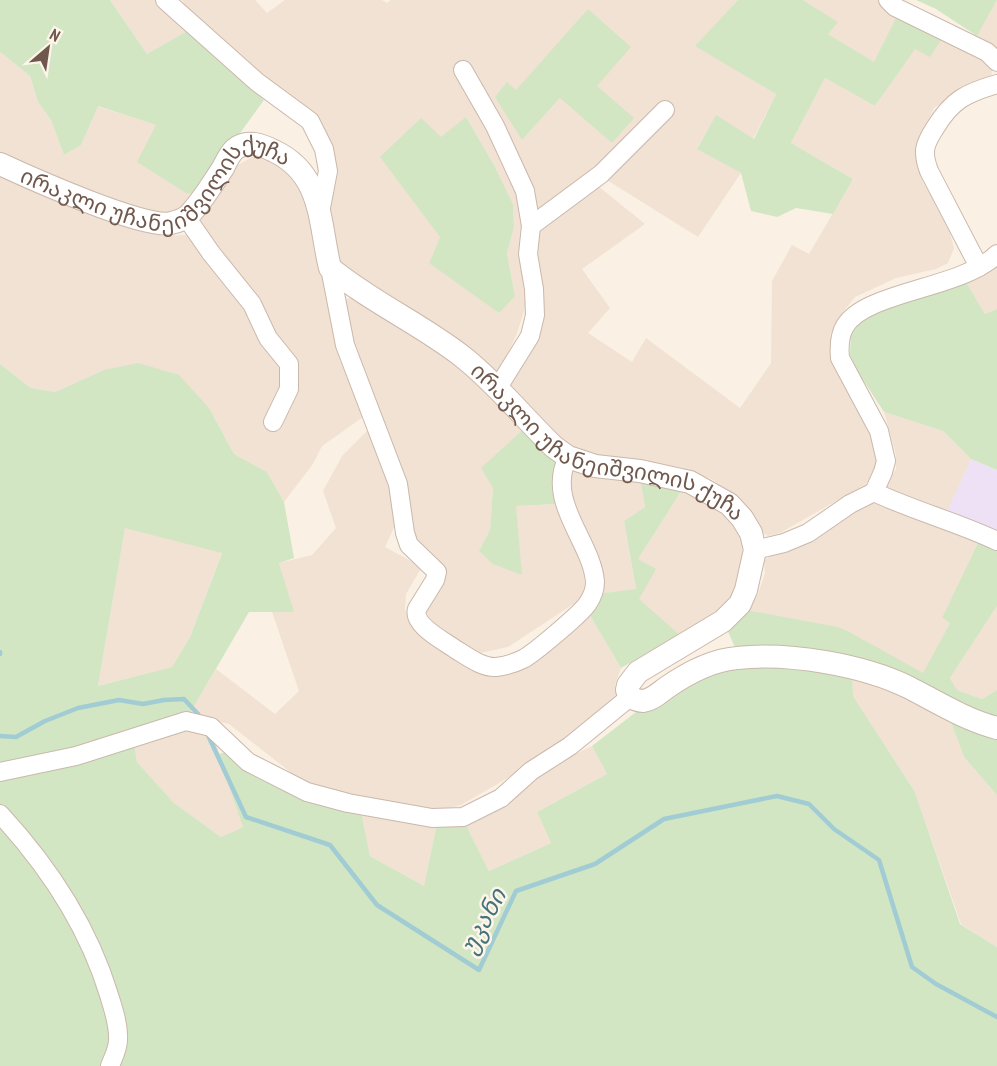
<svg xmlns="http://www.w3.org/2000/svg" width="997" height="1066" viewBox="0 0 997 1066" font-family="'PT Sans Narrow','Noto Sans Georgian',sans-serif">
  <rect width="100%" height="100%" fill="#faf1e4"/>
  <!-- residential -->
  <g fill="#f1e2d3" fill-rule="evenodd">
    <polygon points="110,0 165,0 187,31 147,54"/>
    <path d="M182 0H255L267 13 285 0H382L387 3 391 0H738L696 46 776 94 753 139 716 116 697 148 741 173 698 237 594 172 519 251 526 305 517 333 497 379 342 271 329 215 336 175 281 92 188 10ZM507 83 516 90 597 86 560 98 522 140ZM466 117 494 165 513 204 514 227 507 253 515 296 429 263 440 237Z"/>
    <polygon points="803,0 889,0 993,65 991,76 956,93 934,108 919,139 917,157 923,182 946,219 954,248 948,263 936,269 896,278 855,297 839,317 830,335 836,362 863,411 881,460 876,472 866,484 780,533 768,536 756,529 733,496 713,480 680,467 639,460 590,456 569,447 507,390 535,335 532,250 538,236 543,226 598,186 645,224 582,269 610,308 588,333 632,362 646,338 740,408 771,363 772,281 792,245 809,254 853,179 791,143 825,78 875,106 915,48 943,37 874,63 828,34 837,22"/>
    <polygon points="997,0 997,55 977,36"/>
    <polygon points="0,52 30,76 38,102 51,120 64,155 81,145 97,106 156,125 196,194 178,213 149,219 0,157"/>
    <polygon points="252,157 266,158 299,175 319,244 327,304 340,360 366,415 322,446 313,464 284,502 267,472 234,454 209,408 104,370 55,392 31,388 0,364 0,173 133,229 164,236 185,235 199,223 238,165"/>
    <polygon points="997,261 997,309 985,314 966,282"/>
    <polygon points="355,296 449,357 526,427 493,488 490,530 479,551 516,506 557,504 584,562 585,593 575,603 508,647 480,653 462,650 417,616 430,575 412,537 350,345 342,301"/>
    <polygon points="884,412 943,431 971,459 946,515 997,539 942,618 950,623 923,674 846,630 747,610 758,594 765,573 764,560 875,496 888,483 896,469 896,455"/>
    <polygon points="370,428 386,466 397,521 385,547 422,567 406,594 405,610 414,629 438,650 465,662 508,657 553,630 585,607 621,668 615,685 622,698 619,714 461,805 436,811 331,791 303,782 229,724 189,715 216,669 275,714 299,691 272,612 293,612 279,563 312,555 336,528 323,491 342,456"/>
    <polygon points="571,466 639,473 645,507 624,521 636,590 596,594 569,502"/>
    <polygon points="685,485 732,513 741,536 745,573 732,602 681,636 638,599 638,559"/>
    <polygon points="125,527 222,552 190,637 172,667 98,686"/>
    <polygon points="997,606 997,690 982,699 957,690 950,678"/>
    <polygon points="852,671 949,717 964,757 997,795 997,947 961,924 915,792 853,696"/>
    <polygon points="180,727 214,737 243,827 221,837 174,803 137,762 134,742"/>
    <polygon points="592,746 607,774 537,812 551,843 489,871 463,819 563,760"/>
    <polygon points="361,812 437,823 424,886 370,856"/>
  </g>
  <!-- education -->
  <polygon fill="#eee1f6" points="971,459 997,470 997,539 945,516"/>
  <!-- green -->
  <g fill="#d2e6c4" fill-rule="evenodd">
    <polygon points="0,0 110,0 147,54 187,31 212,55 264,100 196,194 186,193 137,162 156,125 98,106 81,145 64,155 51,120 38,102 30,76 0,52"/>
    <polygon points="738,0 803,0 838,22 828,34 874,62 899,12 943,37 930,57 915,49 875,106 825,78 791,143 853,179 833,214 796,208 777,217 751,211 741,173 697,149 716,115 754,139 776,94 695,46"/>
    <polygon points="916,0 997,0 977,36 936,9"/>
    <polygon points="588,9 631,47 597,86 634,118 612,143 560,98 522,140 495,97 507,82 516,90"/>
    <polygon points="466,117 494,165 513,204 514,227 507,253 515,296 499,313 429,263 440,237 380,157 421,118 441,137"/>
    <polygon points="966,282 985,314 997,309 997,470 971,459 943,431 884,412 858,372 850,355 851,333 861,322 886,306"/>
    <path d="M138 363 179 375 209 408 234 454 267 472 284 502 294 558 279 563 294 612H249L189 715 134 742 137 762 174 803 221 837 243 827 218 754 233 751 361 812 370 856 424 886 437 823 463 819 489 871 551 843 537 812 607 774 592 746 649 702 725 667 759 660 852 671 853 696 915 792 960 924 997 947V1066H0V364L31 388 55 392 104 370ZM125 528 222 553 190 637 172 667 98 686Z"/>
    <polygon points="526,427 554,455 558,467 557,504 516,506 522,575 493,564 479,551 490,530 493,488 481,468"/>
    <polygon points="639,473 685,485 638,559 656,569 639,599 681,636 666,642 621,668 585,607 596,594 636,589 624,521 645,507"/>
    <polygon points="982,535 997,545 997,606 950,678 957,690 982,699 997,690 997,723 847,658 802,647 764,646 737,652 726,627 747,610 837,627 846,630 923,673 950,623 942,618"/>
    <polygon points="949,717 997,735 997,795 964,757"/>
  </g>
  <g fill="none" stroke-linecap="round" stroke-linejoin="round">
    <!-- stream -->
    <g stroke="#a1ccd3" stroke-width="4.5">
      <polyline points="0,652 0,654"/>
      <polyline points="207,733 246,817 330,845 377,905 479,970 516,891 595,864 664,819 777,796 809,804 834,829 879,860 912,967 936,984 997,1017"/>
      <polyline points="0,736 16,737 45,721 78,708 119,700 143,704 164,700 184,699 198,714 201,720"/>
    </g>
    <!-- minor casing -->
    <g stroke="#cab8ab" stroke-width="20">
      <g id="minor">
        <polyline points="165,0 257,82 310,121 324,149 328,171 320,213"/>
        <polyline points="888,0 895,7 987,52 997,62"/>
        <polyline points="463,70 495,126 525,191 531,226 528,254 534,289 535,315 530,336 502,381 495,387"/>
        <polyline points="186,217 211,253 252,304 268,338 289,364 289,389 273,422"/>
        <polyline points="531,226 601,174 665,110"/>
        <path d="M979 267 929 171C922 152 924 145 935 128 952 100 966 93 997 84"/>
        <path d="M330 268 345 345 398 484 405 533 409 545 437 572 435 580 417 609C412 625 444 641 455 649 467 656 482 668 496 667 505 666 515 663 523 659 533 654 582 613 588 603 592 597 595 589 595 582 592 541 545 502 568 457"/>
        <path d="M874 492C914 511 957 522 997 541"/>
        <path d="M755 550 784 543 808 533 850 504 874 492 883 472 886 461 879 431 840 358C839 347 839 336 845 326 866 291 962 289 997 254"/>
        <polyline points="0,772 76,756 186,721 211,727 248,762 307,792 348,803 432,818 463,817 501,798 531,771 570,746 630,697"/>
        <path d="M0 814C49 867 88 926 109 995 113 1008 119 1025 118 1040 118 1049 113 1058 110 1066"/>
      </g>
    </g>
    <!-- tertiary casing -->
    <g stroke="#cab8ab" stroke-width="24">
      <g id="tertiary">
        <path id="s1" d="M0 164C28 177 146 230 171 223 176 222 184 219 188 216 201 203 213 183 223 168 226 162 230 153 235 149 247 139 262 145 274 151 323 174 319 223 330 268 371 302 421 324 463 357 496 383 524 418 554 447L568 457 595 466 640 471 690 482 729 504 742 518 751 533 755 550 746 590 740 604 723 621 638 672 628 685 627 690 630 697C634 699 638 701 643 701 652 700 659 693 666 688 686 674 713 660 737 658 789 652 864 665 910 688 939 703 966 720 997 728"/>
      </g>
    </g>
    <!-- minor -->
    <use href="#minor" stroke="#fff" stroke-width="18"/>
    <!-- tertiary -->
    <use href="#tertiary" stroke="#fff" stroke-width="22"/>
  </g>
  <g text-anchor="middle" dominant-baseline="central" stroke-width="5" stroke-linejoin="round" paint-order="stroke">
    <!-- street labels -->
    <g font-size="22" fill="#70584c" stroke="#fdf5e9">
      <text stroke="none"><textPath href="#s1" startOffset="183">ირაკლი უჩანეიშვილის ქუჩა</textPath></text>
      <text stroke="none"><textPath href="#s1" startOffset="794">ირაკლი უჩანეიშვილის ქუჩა</textPath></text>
    </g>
    <!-- water labels -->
    <g font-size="24" font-style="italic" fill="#44737b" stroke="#fdf5e9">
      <text transform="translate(483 921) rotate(-62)">უკანი</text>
    </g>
  </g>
  <!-- north arrow -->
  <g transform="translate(48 48) rotate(29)" stroke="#fdf5e9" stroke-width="4.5" paint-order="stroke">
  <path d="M0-4.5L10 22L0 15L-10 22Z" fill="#70584c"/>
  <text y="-9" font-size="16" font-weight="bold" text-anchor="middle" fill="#70584c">N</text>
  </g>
</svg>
